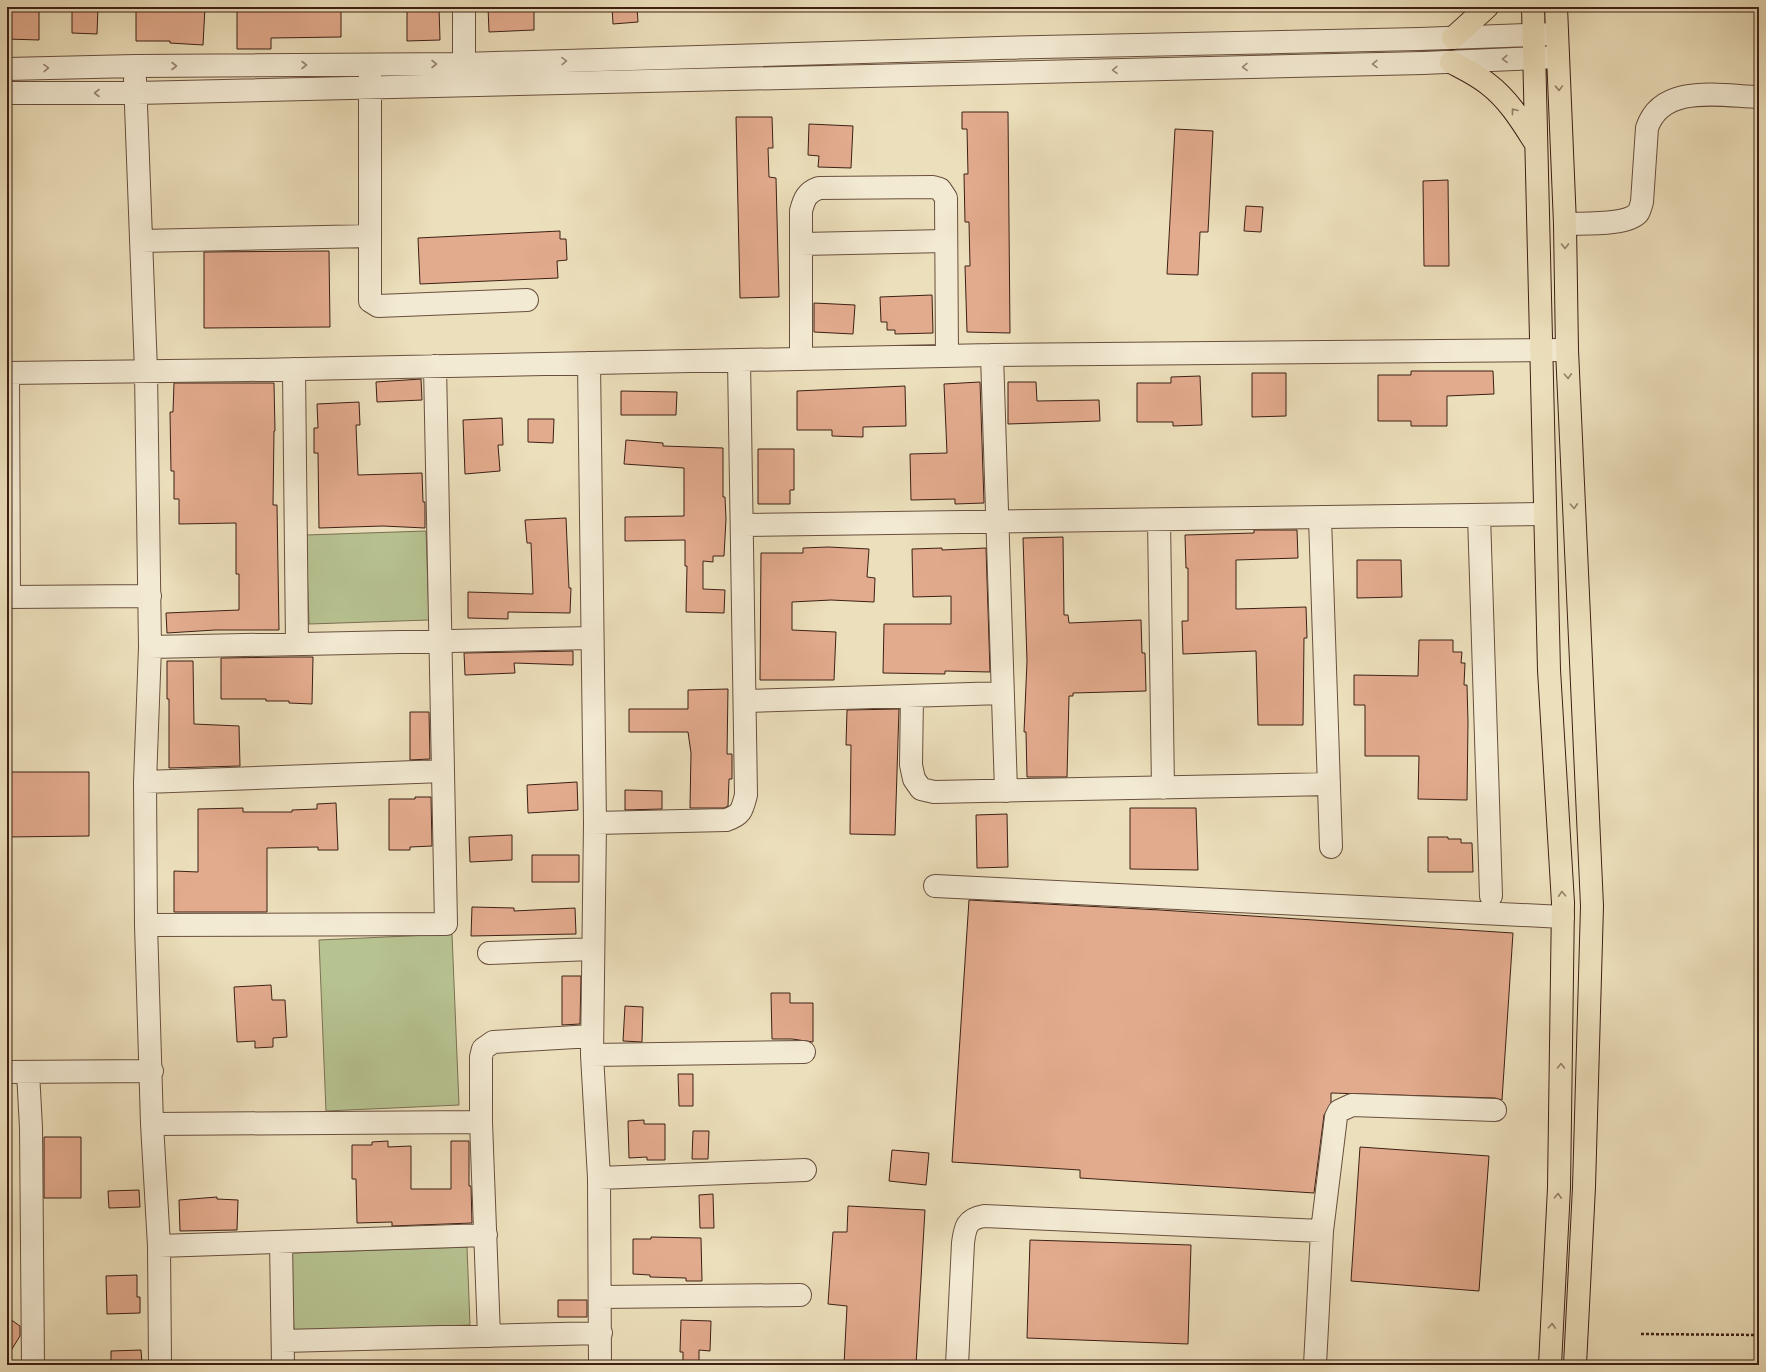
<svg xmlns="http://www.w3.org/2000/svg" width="1766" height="1372" font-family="'IM FELL Great Primer',serif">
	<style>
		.green { fill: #b7c291; stroke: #7a7153 }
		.building { fill: #e3ab8e; stroke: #3d2015 }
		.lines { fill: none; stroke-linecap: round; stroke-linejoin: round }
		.minor-casing { stroke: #69503e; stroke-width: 24 }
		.major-casing { stroke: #3d2015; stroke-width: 24 }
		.path { stroke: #3d2015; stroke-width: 2.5; stroke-dasharray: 3 2; stroke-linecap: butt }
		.minor { stroke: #f3ead3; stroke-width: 22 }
		.major { stroke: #ecdfbb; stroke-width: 22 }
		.oneway { stroke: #988574 }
		.oneway2 { stroke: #948068 }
	</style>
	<rect width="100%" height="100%" fill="#ecdfbb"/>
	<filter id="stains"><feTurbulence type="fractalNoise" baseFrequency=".005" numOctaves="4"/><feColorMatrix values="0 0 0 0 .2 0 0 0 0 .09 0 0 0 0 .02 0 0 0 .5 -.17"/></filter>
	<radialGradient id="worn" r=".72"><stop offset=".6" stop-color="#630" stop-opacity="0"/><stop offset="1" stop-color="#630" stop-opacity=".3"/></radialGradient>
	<path class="green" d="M 426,531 L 429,620 L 309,624 L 306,535 Z
		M 452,934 L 459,1105 L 326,1111 L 319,940 Z
		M 467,1247 L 470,1325 L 294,1331 L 291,1253 Z"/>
	<path class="building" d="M 7,7 L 39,7 L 39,40 L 7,39 Z
		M 72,7 L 98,7 L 97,34 L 72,33 Z
		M 136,7 L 205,7 L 203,45 L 170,43 L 170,41 L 136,41 Z
		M 237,7 L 341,7 L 341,37 L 271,38 L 271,49 L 237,49 Z
		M 407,7 L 439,7 L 440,40 L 407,41 Z
		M 488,7 L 534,7 L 534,30 L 489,32 Z
		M 612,7 L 637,7 L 638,22 L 613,24 Z
		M 962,112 L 1008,112 L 1010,333 L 967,332 L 965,266 L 970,266 L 969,222 L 965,222 L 964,174 L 968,174 L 967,129 L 962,129 Z
		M 736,117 L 772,117 L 773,148 L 768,148 L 769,177 L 776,178 L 779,297 L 740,298 Z
		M 809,124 L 853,126 L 851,168 L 818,167 L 819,156 L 808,155 Z
		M 1175,129 L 1213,131 L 1208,232 L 1200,232 L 1198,275 L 1167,274 Z
		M 1448,180 L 1449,266 L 1424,266 L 1423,181 Z
		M 1246,206 L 1263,207 L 1261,232 L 1244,231 Z
		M 560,231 L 560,239 L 566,239 L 567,260 L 557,261 L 558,278 L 420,284 L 418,238 Z
		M 329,251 L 330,327 L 204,328 L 204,252 Z
		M 932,295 L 933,333 L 895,334 L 895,330 L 887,330 L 887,322 L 881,322 L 880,297 Z
		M 814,303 L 855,305 L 853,334 L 814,332 Z
		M 1411,371 L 1493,371 L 1494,394 L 1447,396 L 1447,426 L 1411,426 L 1411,421 L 1378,421 L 1378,375 L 1411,375 Z
		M 1252,373 L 1286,373 L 1286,416 L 1252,417 Z
		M 1200,376 L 1202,425 L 1173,426 L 1173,422 L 1137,422 L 1137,383 L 1171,383 L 1171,377 Z
		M 421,379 L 422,400 L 377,402 L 376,382 Z
		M 980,382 L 984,503 L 955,504 L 955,499 L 911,500 L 910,454 L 947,453 L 944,384 Z
		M 1008,382 L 1036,382 L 1037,401 L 1099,400 L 1100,421 L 1008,424 Z
		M 174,383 L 274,383 L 275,431 L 274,431 L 273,505 L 277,505 L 279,630 L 215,630 L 167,633 L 166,613 L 239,610 L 239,574 L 236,574 L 236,523 L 179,524 L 179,499 L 174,499 L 174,471 L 171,471 L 170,412 L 173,412 Z
		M 905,386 L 906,426 L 863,427 L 863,437 L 832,436 L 832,430 L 797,430 L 797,391 Z
		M 621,391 L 677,392 L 676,415 L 621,415 Z
		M 359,402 L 360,425 L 356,425 L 358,475 L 422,473 L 423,502 L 425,502 L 425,528 L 383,526 L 319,528 L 318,453 L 314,453 L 314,428 L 318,428 L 317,404 Z
		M 502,418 L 503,445 L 498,445 L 500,471 L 465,474 L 463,420 Z
		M 528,419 L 554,419 L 553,443 L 528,442 Z
		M 626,440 L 663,443 L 663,446 L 723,448 L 723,497 L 725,497 L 726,519 L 724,556 L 713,556 L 713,562 L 703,561 L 703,589 L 725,590 L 724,613 L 686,612 L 687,566 L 685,566 L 685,540 L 625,541 L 625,517 L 684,516 L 684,468 L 624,464 Z
		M 758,449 L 794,449 L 794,490 L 790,490 L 790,504 L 758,504 Z
		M 566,518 L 569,588 L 571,588 L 570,613 L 508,612 L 508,619 L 468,618 L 468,592 L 533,594 L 531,543 L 527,543 L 525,520 Z
		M 1254,530 L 1297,530 L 1298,558 L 1236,560 L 1236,609 L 1306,607 L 1307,638 L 1304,638 L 1303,725 L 1258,725 L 1256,651 L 1183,654 L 1182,621 L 1188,621 L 1188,568 L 1186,568 L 1185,535 L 1254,533 Z
		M 1063,537 L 1064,615 L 1068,615 L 1069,623 L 1141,620 L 1142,653 L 1145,653 L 1146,691 L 1073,693 L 1073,696 L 1069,696 L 1067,777 L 1027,777 L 1026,732 L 1024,732 L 1027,661 L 1023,538 Z
		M 828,547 L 869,549 L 867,577 L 875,578 L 874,602 L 831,600 L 792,602 L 792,630 L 836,632 L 834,680 L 760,680 L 761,553 L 803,553 L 803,548 Z
		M 942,548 L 942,550 L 986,548 L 990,672 L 945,671 L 945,674 L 883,673 L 884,624 L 951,624 L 951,596 L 913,597 L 912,549 Z
		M 1357,560 L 1401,560 L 1402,597 L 1357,598 Z
		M 1419,640 L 1453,640 L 1453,652 L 1462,652 L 1461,663 L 1465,663 L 1464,685 L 1467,685 L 1468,722 L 1467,800 L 1418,799 L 1419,756 L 1365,756 L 1365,705 L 1354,705 L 1354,675 L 1418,676 Z
		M 573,651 L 573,665 L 514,663 L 515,673 L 465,675 L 464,653 Z
		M 290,657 L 313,657 L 312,704 L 289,703 L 289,701 L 266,701 L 266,699 L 221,699 L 221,658 Z
		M 167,661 L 193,661 L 194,724 L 239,726 L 240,766 L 169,768 L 169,699 L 167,699 Z
		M 728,689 L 727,754 L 732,754 L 732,779 L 729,779 L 728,806 L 724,808 L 690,808 L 691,753 L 688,732 L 629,732 L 629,709 L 688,709 L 688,690 Z
		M 899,709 L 895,835 L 850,834 L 851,745 L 846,745 L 847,710 Z
		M 410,712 L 429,712 L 430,759 L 410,760 Z
		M 7,772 L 89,772 L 89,836 L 7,837 Z
		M 577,782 L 578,810 L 528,813 L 527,785 Z
		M 625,790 L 662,791 L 662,809 L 625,810 Z
		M 415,797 L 431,797 L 432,846 L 410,847 L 410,850 L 389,850 L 389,799 L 415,799 Z
		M 336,803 L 338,850 L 318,850 L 318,847 L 267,848 L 267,912 L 174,912 L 174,871 L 198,872 L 198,809 L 243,808 L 243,812 L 292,812 L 292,810 L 317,809 L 317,804 Z
		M 1130,808 L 1196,808 L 1198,870 L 1130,869 Z
		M 1007,814 L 1008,867 L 977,868 L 976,815 Z
		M 512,835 L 512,860 L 470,862 L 469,837 Z
		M 1428,837 L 1448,837 L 1448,839 L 1461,839 L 1461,843 L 1472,843 L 1473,872 L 1428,872 Z
		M 532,855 L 579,855 L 579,882 L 532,882 Z
		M 969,900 L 1160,910 L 1513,933 L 1502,1100 L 1495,1098 L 1331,1093 L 1331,1103 L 1324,1115 L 1314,1193 L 1080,1178 L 1080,1170 L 952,1162 Z
		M 472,907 L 514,908 L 514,911 L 575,908 L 576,934 L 471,936 Z
		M 562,976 L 581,976 L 580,1024 L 562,1025 Z
		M 271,985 L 272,1000 L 285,1000 L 287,1037 L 273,1038 L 273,1047 L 255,1048 L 255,1041 L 237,1042 L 234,987 Z
		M 771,993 L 790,993 L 790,1003 L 813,1003 L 813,1042 L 792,1039 L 772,1039 Z
		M 625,1006 L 643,1007 L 642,1042 L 623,1041 Z
		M 678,1074 L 693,1074 L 693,1106 L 679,1106 Z
		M 644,1120 L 644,1124 L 665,1124 L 665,1160 L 647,1160 L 647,1157 L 629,1158 L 628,1121 Z
		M 693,1131 L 709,1131 L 708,1159 L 692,1159 Z
		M 44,1137 L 81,1137 L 81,1198 L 44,1198 Z
		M 388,1141 L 388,1147 L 411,1146 L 411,1189 L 451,1189 L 451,1141 L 469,1141 L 469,1186 L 471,1186 L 472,1223 L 392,1226 L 392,1222 L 357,1223 L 356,1179 L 352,1179 L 352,1145 L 372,1145 L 372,1142 Z
		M 1360,1147 L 1489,1156 L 1479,1291 L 1351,1281 Z
		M 892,1150 L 929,1153 L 926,1185 L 889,1181 Z
		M 139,1190 L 140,1207 L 109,1208 L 108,1191 Z
		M 713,1194 L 714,1228 L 700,1228 L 699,1195 Z
		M 217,1197 L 217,1199 L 238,1200 L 237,1230 L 180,1231 L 179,1200 Z
		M 848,1206 L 925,1210 L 916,1365 L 844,1365 L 847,1306 L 828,1304 L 833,1232 L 847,1232 Z
		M 651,1237 L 701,1238 L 702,1281 L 686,1281 L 686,1278 L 650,1277 L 650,1275 L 633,1274 L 633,1239 L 651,1239 Z
		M 1030,1240 L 1191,1245 L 1188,1344 L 1027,1338 Z
		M 137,1275 L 137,1297 L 140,1297 L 140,1313 L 107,1314 L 106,1276 Z
		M 558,1300 L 587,1300 L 587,1317 L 558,1317 Z
		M 7,1317 L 20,1326 L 20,1336 L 7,1357 Z
		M 681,1320 L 711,1321 L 710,1351 L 699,1350 L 699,1365 L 683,1365 L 683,1352 L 680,1352 Z
		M 141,1350 L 142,1365 L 111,1365 L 111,1351 Z"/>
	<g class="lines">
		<g class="minor-casing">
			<path id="minor" d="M 464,7 L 464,64
				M 7,69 L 135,66 L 464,64 L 998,48 L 1419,39 L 1557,34
				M 370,73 L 370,301 L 378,306 L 527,300
				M 135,79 L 146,371 L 150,647 L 145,782 L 146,925 L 152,1124 L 159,1246 L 160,1365
				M 7,93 L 136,93 L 1423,63 L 1558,57
				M 1565,224 C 1583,223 1626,226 1638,213 C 1640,210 1641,205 1642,202 L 1647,128 C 1662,83 1721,96 1759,97
				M 141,241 L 370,236
				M 802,244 L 946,241
				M 992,355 L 1006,791
				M 801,359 L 801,211 C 804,199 807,192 819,188 L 933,187 L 940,189 L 946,198 L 947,356
				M 589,363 L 595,823 L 592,1055 L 599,1178 L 600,1365
				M 294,369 L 297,644
				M 7,373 L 248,370 L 992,355 L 1567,350
				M 8,373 L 9,597
				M 1479,515 L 1491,896
				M 1320,518 L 1331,847
				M 1159,520 L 1163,788
				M 743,525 L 1545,514
				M 7,597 L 150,596
				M 150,647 L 592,638
				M 912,696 L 911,765 L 914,779 L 921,789 L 934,792 L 1329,784
				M 745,701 L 1003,693
				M 145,782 L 443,771
				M 595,823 L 726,820 C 741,815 742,811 746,795 L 739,360
				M 935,886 L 1563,917
				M 146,925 L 446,924 L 435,366
				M 489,953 L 592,949
				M 592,1055 L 804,1052
				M 7,1072 L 152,1071
				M 28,1072 L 31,1128 L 33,1365
				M 152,1124 L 481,1122
				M 599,1178 L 805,1170
				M 281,1242 L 283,1365
				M 159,1246 L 486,1235
				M 600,1297 L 800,1295
				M 489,1336 L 481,1122 L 481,1057 L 483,1049 L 493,1042 L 592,1036
				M 283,1341 L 601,1333
				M 957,1365 L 963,1243 C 965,1228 966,1219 984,1216 L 1322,1231
				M 1315,1365 L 1322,1231 L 1336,1117 L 1339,1111 L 1352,1105 L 1495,1110"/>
		</g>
		<g class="major-casing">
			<path id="major" d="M 1533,7 L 1549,670 L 1563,903 L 1559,1188 L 1550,1365
				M 1556,7 L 1565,224 L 1567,350 L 1592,906 L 1584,1187 L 1575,1365
				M 1453,38 L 1487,7
				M 1451,62 C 1464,69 1477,75 1488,84 C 1509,100 1522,122 1536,144"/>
		</g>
		<path class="path" d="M 1641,1334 L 1759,1335"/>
		<use href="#minor" class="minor"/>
		<use href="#major" class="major"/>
	</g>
	<defs><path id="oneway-chevron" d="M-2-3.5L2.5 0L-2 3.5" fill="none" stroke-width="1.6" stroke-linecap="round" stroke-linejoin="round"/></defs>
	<g class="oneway">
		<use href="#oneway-chevron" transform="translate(1505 59) rotate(178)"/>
		<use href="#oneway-chevron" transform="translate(564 61) rotate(-2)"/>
		<use href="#oneway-chevron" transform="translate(434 64)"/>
		<use href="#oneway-chevron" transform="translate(1375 64) rotate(179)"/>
		<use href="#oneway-chevron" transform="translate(304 65)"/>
		<use href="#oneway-chevron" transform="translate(174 66)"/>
		<use href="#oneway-chevron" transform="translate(1245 67) rotate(179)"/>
		<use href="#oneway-chevron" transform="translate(46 68) rotate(-1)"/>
		<use href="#oneway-chevron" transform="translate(1115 70) rotate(179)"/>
		<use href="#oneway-chevron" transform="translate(97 93) rotate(180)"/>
	</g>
	<g class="oneway2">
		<use href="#oneway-chevron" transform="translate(1559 88) rotate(88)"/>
		<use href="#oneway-chevron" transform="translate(1514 111) rotate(-128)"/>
		<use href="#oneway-chevron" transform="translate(1565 246) rotate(89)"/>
		<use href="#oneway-chevron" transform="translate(1568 376) rotate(87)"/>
		<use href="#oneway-chevron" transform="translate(1574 506) rotate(87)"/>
		<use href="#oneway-chevron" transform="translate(1562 894) rotate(-93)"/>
		<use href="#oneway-chevron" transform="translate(1561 1066) rotate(-89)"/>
		<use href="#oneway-chevron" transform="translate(1558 1196) rotate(-87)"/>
		<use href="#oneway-chevron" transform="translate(1552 1326) rotate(-87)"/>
	</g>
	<rect width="1766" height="1372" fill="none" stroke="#ecdfbb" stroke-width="24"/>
	<rect x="8" y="8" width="1750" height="1356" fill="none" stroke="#3d2015" stroke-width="2"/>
	<rect x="12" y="12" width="1742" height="1348" fill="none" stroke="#3d2015"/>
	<rect width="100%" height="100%" filter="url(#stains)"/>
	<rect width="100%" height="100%" fill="url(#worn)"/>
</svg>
